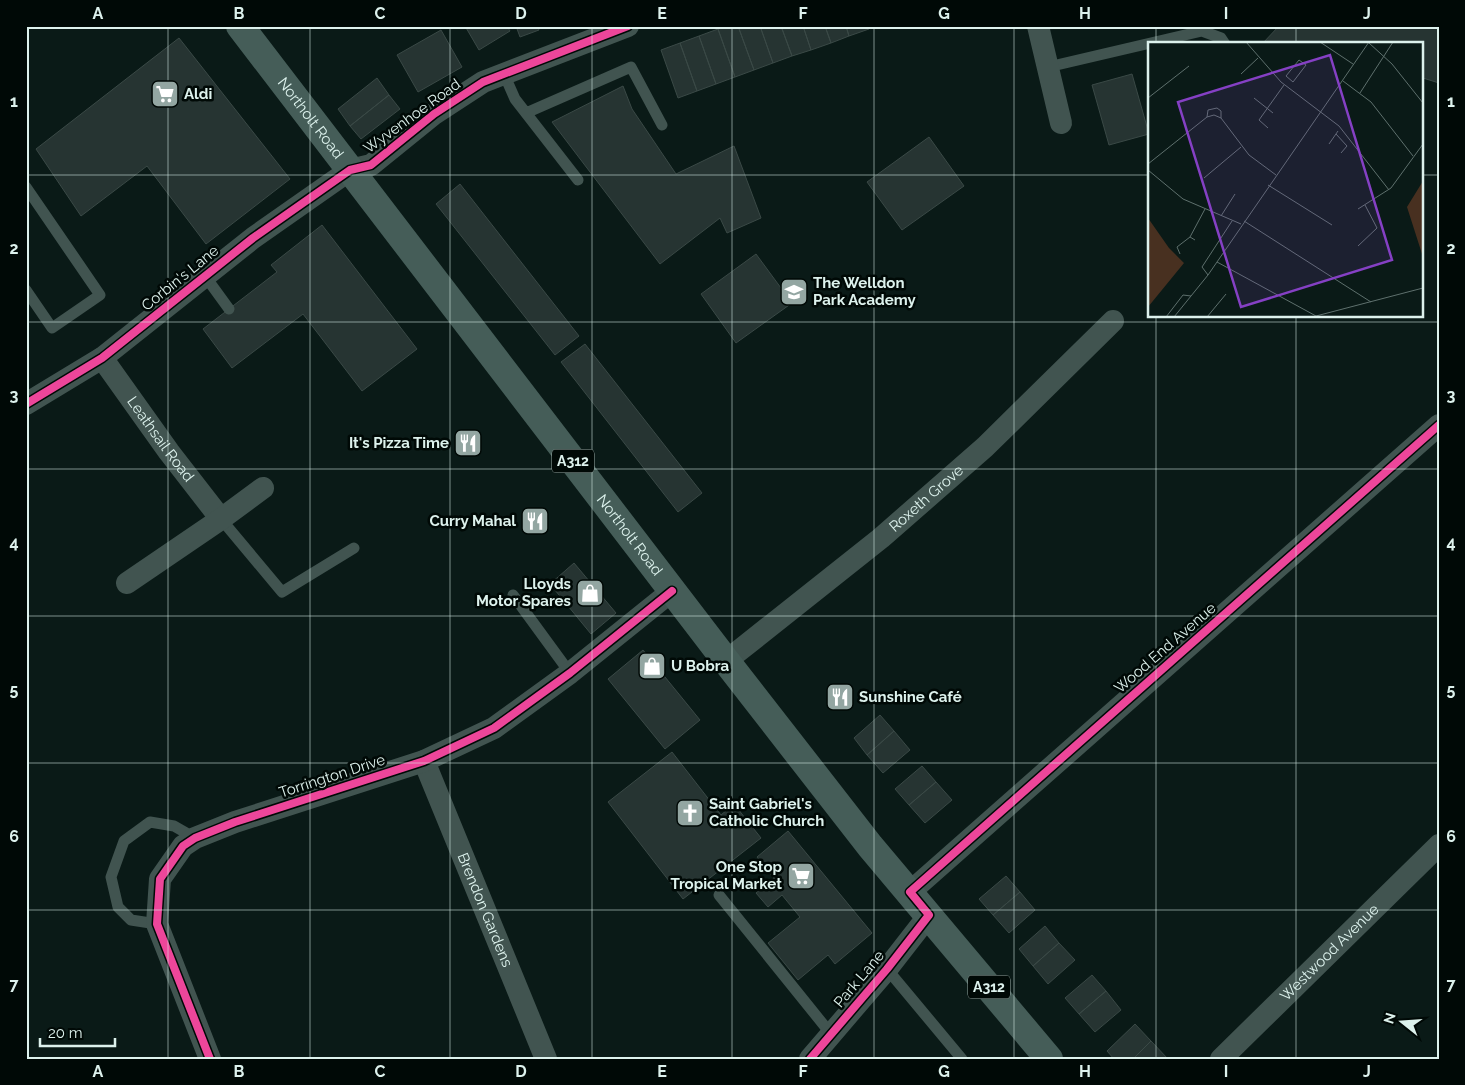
<svg xmlns="http://www.w3.org/2000/svg" width="1465" height="1085" font-family="Raleway,sans-serif">
	<style>
		.building { fill: #263432; stroke: #3a4946 }
		.lines { fill: none; stroke-linecap: round; stroke-linejoin: round }
		.lane { stroke: #415450; stroke-width: 11 }
		.street { stroke: #415450; stroke-width: 22 }
		.primary { stroke: #455d58; stroke-width: 28 }
		.cycleway-casing { stroke: #000906; stroke-width: 11 }
		.cycleway { stroke: #ed469a; stroke-width: 8 }
		.grid { fill: none; stroke: #ddf2ed; stroke-width: 1; stroke-opacity: 0.55 }
		.labels { text-anchor: middle; dominant-baseline: central; stroke-width: 5; stroke-linejoin: round; paint-order: stroke }
		.shield { fill: #000906; stroke: #9baca8; stroke-width: 1 }
		.shield-label { font-size: 14px; font-weight: bold; fill: #ddf2ed }
		.poi-label { font-size: 15px; font-weight: bold; fill: #ddf2ed; stroke: #000906; text-anchor: start }
		.street-label { font-size: 15px; fill: #ddf2ed; stroke: #000906 }
		.inset-road { fill: none; stroke: #5e706d; stroke-width: 1 }
		.view { fill: #8540c4; fill-opacity: 0.15; stroke: #8540c4; stroke-width: 2.5 }
		.inset-edge { fill: none; stroke: #ddf2ed; stroke-width: 2.5 }
		.neatline { fill: none; stroke: #ddf2ed; stroke-width: 2 }
		.grid-label { font-size: 16px; text-anchor: middle; font-weight: bold; fill: #ddf2ed }
	</style>
	<rect width="100%" height="100%" fill="#0a1a17"/>
	<path class="building" d="M 465,26 L 507,26 L 510,31 L 479,50 Z
		M 516,26 L 538,26 L 539,30 L 520,37 Z
		M 726,26 L 738,26 L 754,70 L 735,77 L 718,29 Z
		M 738,26 L 760,26 L 773,63 L 754,70 Z
		M 760,26 L 781,26 L 792,56 L 773,63 Z
		M 781,26 L 803,26 L 811,50 L 792,56 Z
		M 803,26 L 825,26 L 831,43 L 811,50 Z
		M 825,26 L 846,26 L 849,36 L 831,43 Z
		M 846,26 L 868,26 L 869,29 L 849,36 Z
		M 1279,26 L 1439,26 L 1439,83 L 1423,78 L 1421,83 L 1421,44 L 1262,44 Z
		M 718,29 L 735,77 L 716,84 L 699,36 Z
		M 441,30 L 462,67 L 418,92 L 397,55 Z
		M 699,36 L 716,84 L 697,91 L 680,43 Z
		M 179,38 L 290,179 L 206,244 L 147,166 L 81,216 L 36,149 Z
		M 680,43 L 697,91 L 678,98 L 661,50 Z
		M 1132,74 L 1149,134 L 1109,145 L 1092,85 Z
		M 377,78 L 389,95 L 350,126 L 338,109 Z
		M 623,86 L 632,109 L 676,174 L 734,146 L 761,218 L 727,233 L 720,218 L 660,264 L 552,122 Z
		M 389,95 L 400,109 L 361,139 L 350,126 Z
		M 929,137 L 964,186 L 902,230 L 867,182 Z
		M 460,184 L 579,336 L 555,355 L 436,204 Z
		M 322,225 L 417,349 L 362,391 L 303,314 L 232,368 L 203,329 L 277,272 L 271,265 Z
		M 756,254 L 792,303 L 736,343 L 701,294 Z
		M 585,344 L 702,493 L 678,512 L 561,362 Z
		M 574,563 L 616,613 L 591,634 L 550,584 Z
		M 643,650 L 700,720 L 665,749 L 608,679 Z
		M 880,715 L 894,731 L 867,755 L 854,738 Z
		M 894,731 L 910,750 L 883,773 L 867,755 Z
		M 672,752 L 721,815 L 734,804 L 761,838 L 683,899 L 608,802 Z
		M 922,766 L 936,782 L 909,805 L 895,789 Z
		M 936,782 L 952,800 L 925,823 L 909,805 Z
		M 788,831 L 872,933 L 835,964 L 828,955 L 798,980 L 768,943 L 800,917 L 782,895 L 768,907 L 756,893 L 774,878 L 757,857 Z
		M 1006,876 L 1020,892 L 993,915 L 979,899 Z
		M 1020,892 L 1035,910 L 1009,933 L 993,915 Z
		M 1045,926 L 1059,943 L 1033,966 L 1019,949 Z
		M 1059,943 L 1075,960 L 1048,984 L 1033,966 Z
		M 1092,975 L 1106,991 L 1079,1014 L 1065,998 Z
		M 1106,991 L 1121,1010 L 1095,1032 L 1079,1014 Z
		M 1135,1024 L 1151,1041 L 1133,1059 L 1114,1059 L 1107,1051 Z
		M 1151,1041 L 1168,1059 L 1133,1059 Z"/>
	<g class="lines">
		<path class="lane" d="M 1048,67 L 1202,31 L 1221,38 L 1225,44
			M 504,74 L 515,99 L 578,180
			M 526,113 L 631,67 L 662,125
			M 26,187 L 100,295 L 52,328 L 26,290
			M 205,276 L 229,309
			M 221,519 L 282,592 L 354,548
			M 513,595 L 570,673
			M 719,895 L 831,1034
			M 157,924 L 131,920 L 118,907 L 111,877 L 124,841 L 150,822 L 174,826 L 195,838
			M 887,969 L 962,1059"/>
		<g class="street">
			<path d="M 1038,26 L 1061,123"/>
			<path id="s1" d="M 102,358 L 169,452 L 221,519"/>
			<path d="M 26,404 L 102,358 L 253,238 L 350,170 L 371,165 L 434,114 L 483,82 L 628,26"/>
			<path d="M 127,583 L 221,519 L 263,488"/>
			<path id="s2" d="M 726,661 L 881,538 L 985,447 L 1113,321"/>
			<path id="s3" d="M 424,761 L 546,1059"/>
			<path d="M 910,892 L 1439,425"/>
			<path d="M 210,1059 L 157,924 L 160,879 L 183,846 L 195,838 L 235,822 L 424,761 L 494,728 L 570,673 L 672,591"/>
			<path d="M 810,1059 L 887,969 L 929,915"/>
			<path id="s4" d="M 1221,1059 L 1439,845"/>
		</g>
		<path class="primary" id="s5" d="M 240,26 L 726,661 L 870,846 L 1049,1059"/>
		<g class="cycleway-casing">
			<path id="cycleway" d="M 26,404 L 102,358 L 253,238 L 350,170 L 371,165 L 434,114 L 483,82 L 628,26
				M 210,1059 L 157,924 L 160,879 L 183,846 L 195,838 L 235,822 L 424,761 L 494,728 L 570,673 L 672,591
				M 810,1059 L 887,969 L 929,915 L 910,892 L 1439,425"/>
		</g>
		<use href="#cycleway" class="cycleway"/>
	</g>
	<path class="grid" d="M 168,26 L 168,1059M 310,26 L 310,1059M 450,26 L 450,1059M 592,26 L 592,1059M 732,26 L 732,1059M 874,26 L 874,1059M 1014,26 L 1014,1059M 1156,26 L 1156,44M 1296,26 L 1296,44M 26,175 L 1149,175M 1421,175 L 1439,175M 1156,316 L 1156,1059M 1296,316 L 1296,1059M 26,322 L 1439,322M 26,469 L 1439,469M 26,616 L 1439,616M 26,763 L 1439,763M 26,910 L 1439,910"/>
	<defs>
		<g id="supermarket-square" transform="scale(1.4375)"><rect x="-9" y="-9" width="18" height="18" rx="4" fill="#93a6a2" stroke="#000906"/><path d="M-6-5.5h2.5l.6 2H6L4.5 2H-2.5L-4.4-4H-6ZM-1.5 3.2a1.3 1.3 0 1 0 .1 0ZM3 3.2a1.3 1.3 0 1 0 .1 0Z" fill="#fff"/></g>
		<g id="school-square" transform="scale(1.4375)"><rect x="-9" y="-9" width="18" height="18" rx="4" fill="#93a6a2" stroke="#000906"/><path d="M0-5L7-2L0 1L-7-2ZM-4 1L0 2.5L4 1V4Q0 6-4 4Z" fill="#fff"/></g>
		<g id="restaurant-square" transform="scale(1.4375)"><rect x="-9" y="-9" width="18" height="18" rx="4" fill="#93a6a2" stroke="#000906"/><path d="M-5-6h1v4h1v-4h1v4h1v-4h1v5L-1.5 .5V6h-2V.5L-5-1ZM5-6V6H3V1.5H1.5Q1.5-4 5-6Z" fill="#fff"/></g>
		<g id="shop-square" transform="scale(1.4375)"><rect x="-9" y="-9" width="18" height="18" rx="4" fill="#93a6a2" stroke="#000906"/><path d="M-5-2.5h2.3a2.7 3.5 0 0 1 5.4 0H5L5.5 6h-11ZM-1.5-2.5h3a1.5 2.3 0 0 0-3 0Z" fill="#fff"/></g>
		<g id="church-square" transform="scale(1.4375)"><rect x="-9" y="-9" width="18" height="18" rx="4" fill="#93a6a2" stroke="#000906"/><path d="M-1.2-6h2.4v3.5h3.3v2.4h-3.3V6h-2.4V-.1h-3.3v-2.4h3.3Z" fill="#fff"/></g>
	</defs>
	<g fill-rule="evenodd">
		<use href="#supermarket-square" x="165" y="94"/>
		<use href="#school-square" x="794" y="292"/>
		<use href="#restaurant-square" x="468" y="443"/>
		<use href="#restaurant-square" x="535" y="521"/>
		<use href="#shop-square" x="590" y="593"/>
		<use href="#shop-square" x="652" y="666"/>
		<use href="#restaurant-square" x="840" y="697"/>
		<use href="#church-square" x="690" y="813"/>
		<use href="#supermarket-square" x="801" y="876"/>
	</g>
	<g class="labels">
		<g class="shield">
			<rect x="552" y="449.5" width="42" height="23" rx="4"/>
			<rect x="968" y="975.5" width="42" height="23" rx="4"/>
		</g>
		<g class="shield-label">
			<text x="573" y="461">A312</text>
			<text x="989" y="987">A312</text>
		</g>
		<g class="poi-label">
			<text x="184" y="94">Aldi</text>
			<text x="813" y="283">The Welldon<tspan x="813" dy="17">Park Academy</tspan></text>
			<text x="449" y="443" text-anchor="end">It's Pizza Time</text>
			<text x="516" y="521" text-anchor="end">Curry Mahal</text>
			<text x="571" y="584" text-anchor="end">Lloyds<tspan x="571" dy="17">Motor Spares</tspan></text>
			<text x="671" y="666">U Bobra</text>
			<text x="859" y="697">Sunshine Café</text>
			<text x="709" y="804">Saint Gabriel's<tspan x="709" dy="17">Catholic Church</tspan></text>
			<text x="782" y="867" text-anchor="end">One Stop<tspan x="782" dy="17">Tropical Market</tspan></text>
		</g>
		<g class="street-label">
			<text transform="translate(412 116) rotate(-36)">Wyvenhoe Road</text>
			<text stroke="none"><textPath href="#s5" startOffset="116">Northolt Road</textPath></text>
			<text transform="translate(180 278) rotate(-39)">Corbin's Lane</text>
			<text stroke="none"><textPath href="#s1" startOffset="100">Leathsail Road</textPath></text>
			<text stroke="none"><textPath href="#s2" startOffset="258">Roxeth Grove</textPath></text>
			<text stroke="none"><textPath href="#s5" startOffset="641">Northolt Road</textPath></text>
			<text transform="translate(1165 648) rotate(-41)">Wood End Avenue</text>
			<text transform="translate(332 776) rotate(-18)">Torrington Drive</text>
			<text stroke="none"><textPath href="#s3" startOffset="161">Brendon Gardens</textPath></text>
			<text stroke="none"><textPath href="#s4" startOffset="152">Westwood Avenue</textPath></text>
			<text transform="translate(859 979) rotate(-50)">Park Lane</text>
		</g>
	</g>
	<g transform="translate(1148 42)">
		<rect width="275" height="275" fill="#0a1a17"/>
		<path d="M 275,139 L 275,215 L 259,165 ZM 0,176 L 21,206 L 36,221 L 0,265 Z" fill="#483020"/>
		<path class="inset-road" d="M 98,0 L 133,40 L 191,84 L 241,148M 172,0 L 205,22M 221,1 L 244,22 L 275,61M 151,18 L 158,23 L 145,40 L 138,34 ZM 93,32 L 110,16M 195,39 L 223,60 L 265,114M 212,51 L 245,0M 0,56 L 41,24M 106,56 L 125,71M 59,75 L 60,68 L 69,66 L 73,69 L 73,76M 120,86 L 111,78 L 136,43M 188,92 L 199,104 L 193,111M 181,102 L 190,89M 0,122 L 59,75 L 66,73 L 73,76 L 101,113 L 128,133M 0,128 L 35,157 L 93,182M 56,136 L 93,105M 120,143 L 184,183M 210,167 L 243,146 L 275,102M 73,174 L 87,152M 96,179 L 223,260M 47,198 L 42,195 L 57,167M 210,204 L 229,186 L 217,163M 32,212 L 29,205 L 42,195M 69,220 L 168,274 L 275,246M 60,233 L 54,225 L 84,179M 18,275 L 35,253 L 43,254M 26,275 L 60,233 L 221,0M 59,275 L 78,252"/>
		<path class="view" d="M 182,13 L 244,218 L 93,265 L 30,60 Z"/>
		<rect width="275" height="275" class="inset-edge"/>
	</g>
	<rect width="1465" height="1085" fill="none" stroke="#000906" stroke-width="55"/>
	<g transform="translate(1402 1022) rotate(287)" stroke="#000906" stroke-width="4" paint-order="stroke">
	<path d="M0-4L9 19L0 12L-9 19Z" fill="#ddf2ed"/>
	<text y="-8" font-size="14" font-weight="bold" text-anchor="middle" fill="#ddf2ed">N</text>
	</g>
	<path d="M40 1038v8h75v-8" fill="none" stroke="#ddf2ed" stroke-width="2.5"/>
	<text x="48" y="1038" font-size="15" fill="#ddf2ed" stroke="#000906" stroke-width="4" paint-order="stroke">20 m</text>
	<rect x="28" y="28" width="1410" height="1030" class="neatline"/>
	<g class="grid-label">
		<text x="98" y="19">A</text>
		<text x="239" y="19">B</text>
		<text x="380" y="19">C</text>
		<text x="521" y="19">D</text>
		<text x="662" y="19">E</text>
		<text x="803" y="19">F</text>
		<text x="944" y="19">G</text>
		<text x="1085" y="19">H</text>
		<text x="1226" y="19">I</text>
		<text x="1367" y="19">J</text>
		<text x="14" y="107">1</text>
		<text x="1451" y="107">1</text>
		<text x="14" y="254">2</text>
		<text x="1451" y="254">2</text>
		<text x="14" y="401">3</text>
		<text x="1451" y="401">3</text>
		<text x="14" y="548">4</text>
		<text x="1451" y="548">4</text>
		<text x="14" y="695">5</text>
		<text x="1451" y="695">5</text>
		<text x="14" y="842">6</text>
		<text x="1451" y="842">6</text>
		<text x="14" y="990">7</text>
		<text x="1451" y="990">7</text>
		<text x="98" y="1077">A</text>
		<text x="239" y="1077">B</text>
		<text x="380" y="1077">C</text>
		<text x="521" y="1077">D</text>
		<text x="662" y="1077">E</text>
		<text x="803" y="1077">F</text>
		<text x="944" y="1077">G</text>
		<text x="1085" y="1077">H</text>
		<text x="1226" y="1077">I</text>
		<text x="1367" y="1077">J</text>
	</g>
</svg>
